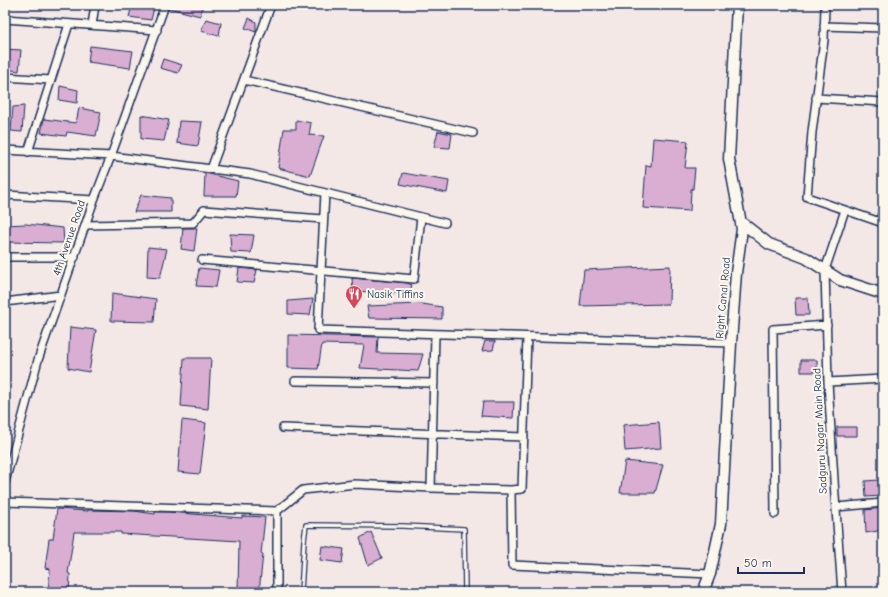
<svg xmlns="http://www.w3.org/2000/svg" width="888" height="597" font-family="'Comic Neue',sans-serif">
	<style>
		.building { fill: #daaed2; stroke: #1b2f5e }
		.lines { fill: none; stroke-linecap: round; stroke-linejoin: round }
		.lane-casing { stroke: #1b2f5e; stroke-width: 6 }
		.street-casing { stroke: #1b2f5e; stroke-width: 10 }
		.secondary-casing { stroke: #1b2f5e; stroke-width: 13 }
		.lane { stroke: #fbf7ec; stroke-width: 3.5 }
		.street { stroke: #fbf7ec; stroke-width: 7 }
		.secondary { stroke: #fbf7ec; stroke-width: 10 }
		.labels { text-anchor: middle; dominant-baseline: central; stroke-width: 4; stroke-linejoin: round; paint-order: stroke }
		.street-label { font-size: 11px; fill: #1b2f5e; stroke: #fbf7ec }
		.poi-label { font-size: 11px; fill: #1b2f5e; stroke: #fbf7ec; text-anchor: start }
	</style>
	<rect width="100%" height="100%" fill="#f4e8e7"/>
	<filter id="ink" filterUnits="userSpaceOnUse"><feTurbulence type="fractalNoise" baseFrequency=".025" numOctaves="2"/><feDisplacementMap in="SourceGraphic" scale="8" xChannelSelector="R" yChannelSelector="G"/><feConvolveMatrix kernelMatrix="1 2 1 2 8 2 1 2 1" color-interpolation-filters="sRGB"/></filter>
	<g filter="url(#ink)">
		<path class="building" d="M 132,5 L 154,8 L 151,20 L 129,17 Z
			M 170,5 L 203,5 L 200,16 L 169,8 Z
			M 249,18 L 256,22 L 256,32 L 245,28 Z
			M 206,19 L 221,23 L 219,36 L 201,31 Z
			M 90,46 L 133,51 L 130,68 L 88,62 Z
			M 5,49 L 21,50 L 19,71 L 5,69 Z
			M 163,59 L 182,65 L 178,73 L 160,68 Z
			M 60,86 L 78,90 L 77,103 L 59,100 Z
			M 24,106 L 22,132 L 11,131 L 13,107 Z
			M 79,108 L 101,112 L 96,136 L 67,132 L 66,136 L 41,133 L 44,119 L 76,123 Z
			M 141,115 L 169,120 L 164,141 L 141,139 Z
			M 296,120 L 311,123 L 309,135 L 324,136 L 310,176 L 278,168 L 284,129 L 296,129 Z
			M 179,121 L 202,122 L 198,146 L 177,143 Z
			M 438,131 L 452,134 L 450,148 L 434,147 Z
			M 653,138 L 688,141 L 685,168 L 695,168 L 693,189 L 691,189 L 690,211 L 643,208 L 646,165 L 651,166 Z
			M 205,173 L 238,181 L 236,196 L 204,196 Z
			M 403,173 L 449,181 L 447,193 L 400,184 Z
			M 141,195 L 171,198 L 171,212 L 134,212 Z
			M 26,224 L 63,228 L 64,243 L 5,242 L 5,225 Z
			M 183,228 L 197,228 L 194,251 L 181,249 Z
			M 230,234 L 254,235 L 251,253 L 231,252 Z
			M 148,247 L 167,249 L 160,278 L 147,277 Z
			M 670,266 L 669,304 L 580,306 L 584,270 Z
			M 199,268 L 219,270 L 216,287 L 196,286 Z
			M 239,268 L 257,270 L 254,283 L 237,282 Z
			M 352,278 L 407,283 L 412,285 L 409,294 L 353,291 Z
			M 112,293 L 156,299 L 154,322 L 111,321 Z
			M 795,298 L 808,298 L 809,315 L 796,315 Z
			M 313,299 L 310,315 L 288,314 L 288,301 Z
			M 422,304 L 442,307 L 442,319 L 369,318 L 367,306 Z
			M 70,327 L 96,330 L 89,372 L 68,368 Z
			M 288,335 L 378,337 L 377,353 L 423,354 L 418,371 L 360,368 L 364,345 L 322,344 L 318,369 L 288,368 Z
			M 485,341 L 495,341 L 493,350 L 482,351 Z
			M 184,358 L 211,358 L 208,409 L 181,406 Z
			M 801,360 L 817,360 L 817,372 L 801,372 Z
			M 483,402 L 514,402 L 513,418 L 481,416 Z
			M 182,420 L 206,423 L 200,474 L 178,472 Z
			M 659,422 L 661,448 L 625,451 L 623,425 Z
			M 837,427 L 857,427 L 857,436 L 837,436 Z
			M 625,461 L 663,465 L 655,493 L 620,493 Z
			M 880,480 L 881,496 L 866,497 L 865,481 Z
			M 883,508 L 883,530 L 866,533 L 865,510 Z
			M 57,509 L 88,511 L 88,510 L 134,511 L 155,514 L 155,512 L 168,512 L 242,518 L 242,516 L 265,517 L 261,554 L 263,554 L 259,592 L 238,592 L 239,541 L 121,534 L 121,532 L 74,532 L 68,573 L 70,574 L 69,592 L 48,592 L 50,569 L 45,568 L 49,539 L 53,539 Z
			M 371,532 L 382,558 L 368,565 L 360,538 Z
			M 322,546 L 344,549 L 342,563 L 320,560 Z"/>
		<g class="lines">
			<g class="lane-casing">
				<path id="lane" d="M 301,592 L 304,541 L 306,525 L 403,526 L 464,529 L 465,592"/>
			</g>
			<g class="street-casing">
				<path id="street" d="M 825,5 L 824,40 L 812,132 L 807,197 L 880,222
					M 5,19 L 157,30
					M 92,25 L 95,5
					M 824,26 L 883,28
					M 5,77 L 51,80
					M 244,80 L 473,133
					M 816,98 L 883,102
					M 5,150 L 111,156 L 250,174 L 445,223
					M 28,152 L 69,24
					M 211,169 L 271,5
					M 325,193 L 318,330 L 731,343
					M 5,195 L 94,200
					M 883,223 L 880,222 L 883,209
					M 85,225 L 193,223 L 204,210 L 323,219
					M 5,257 L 75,257
					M 202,260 L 414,279 L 421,217
					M 5,302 L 61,295
					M 295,381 L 434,383
					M 828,382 L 883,379
					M 283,428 L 524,437
					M 5,482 L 38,360 L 94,200 L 111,156 L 165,5
					M 431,488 L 511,490 L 522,489 L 527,337
					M 511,490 L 512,565 L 710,574
					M 5,502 L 277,511 L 277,592
					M 836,507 L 883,503
					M 277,511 L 303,490 L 355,484 L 431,488 L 435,335
					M 775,514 L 773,329 L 827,325
					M 842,592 L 835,496 L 828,382 L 825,270 L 845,210"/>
			</g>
			<g class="secondary-casing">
				<path id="secondary" d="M 741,222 L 769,244 L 806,258 L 840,280 L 883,294
					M 703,592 L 710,574 L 721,524 L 731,343 L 736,273 L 742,229 L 729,159 L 737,5"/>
			</g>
			<use href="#lane" class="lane"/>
			<use href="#street" class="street"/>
			<use href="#secondary" class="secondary"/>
		</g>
	</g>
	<defs>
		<g id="restaurant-pin" transform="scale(0.9)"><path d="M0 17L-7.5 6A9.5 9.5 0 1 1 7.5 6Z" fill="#d1495b" stroke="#fbf7ec"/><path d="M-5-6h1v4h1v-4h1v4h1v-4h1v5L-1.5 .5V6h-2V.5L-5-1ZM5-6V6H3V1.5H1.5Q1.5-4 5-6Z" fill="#fff"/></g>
	</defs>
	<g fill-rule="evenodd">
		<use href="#restaurant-pin" x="354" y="294"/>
	</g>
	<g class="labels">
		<g class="street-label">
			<text transform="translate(69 238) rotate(-71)">4th Avenue Road</text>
			<text transform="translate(723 298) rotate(-85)">Right Canal Road</text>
			<text transform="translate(820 431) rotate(-93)">Sadguru Nagar Main Road</text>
		</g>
		<g class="poi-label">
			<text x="367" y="294">Nasik Tiffins</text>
		</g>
	</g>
	<rect width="888" height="597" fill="none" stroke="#fbf7ec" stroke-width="20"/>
	<rect x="10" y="10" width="868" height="577" fill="none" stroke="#1b2f5e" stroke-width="1.5" filter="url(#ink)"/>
	<path d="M738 567v6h66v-6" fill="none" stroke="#1b2f5e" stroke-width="2"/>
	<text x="744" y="567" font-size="12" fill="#1b2f5e" stroke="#fbf7ec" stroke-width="3" paint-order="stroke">50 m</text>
</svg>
